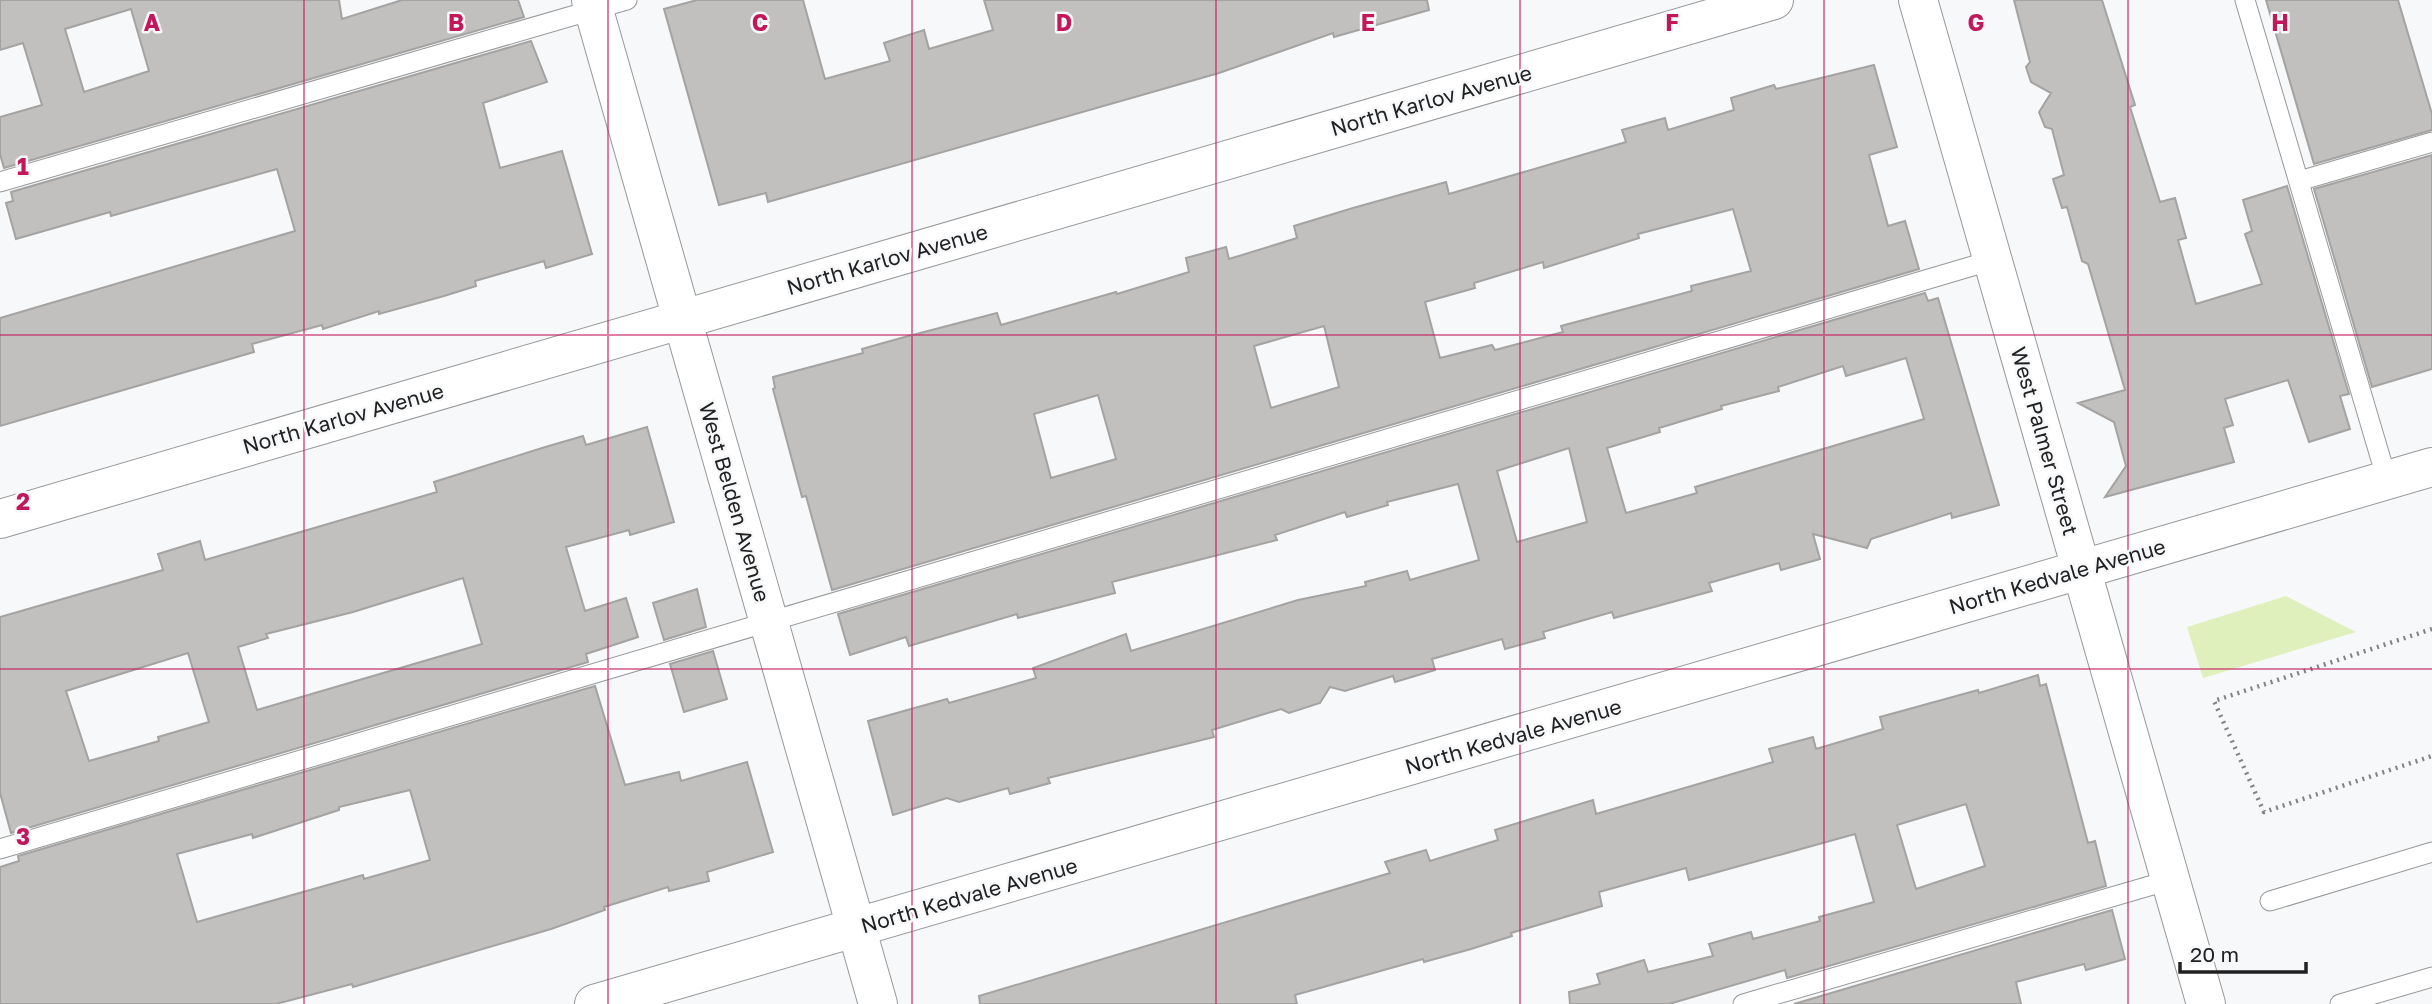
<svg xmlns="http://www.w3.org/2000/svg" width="2432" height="1004" font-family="'Golos Text',sans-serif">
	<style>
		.green { fill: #e0f0bd }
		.building { fill: #c1c0bf; stroke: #a4a3a2; stroke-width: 2; fill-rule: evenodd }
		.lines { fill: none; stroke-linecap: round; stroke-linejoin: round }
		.service-casing { stroke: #979899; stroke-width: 21 }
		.minor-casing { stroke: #979899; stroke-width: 40 }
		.path { stroke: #838384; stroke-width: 4.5; stroke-dasharray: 2 5; stroke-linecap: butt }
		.service { stroke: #fff; stroke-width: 19 }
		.minor { stroke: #fff; stroke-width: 38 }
		.grid { fill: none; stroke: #c2185b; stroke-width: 2; stroke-opacity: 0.55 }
		.labels { text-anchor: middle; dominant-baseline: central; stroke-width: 5; stroke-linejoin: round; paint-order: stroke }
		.street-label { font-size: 21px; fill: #212122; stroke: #f7f8f9 }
		.grid-label { font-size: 23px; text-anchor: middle; font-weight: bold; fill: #c2185b; stroke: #f7f8f9; stroke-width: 5; stroke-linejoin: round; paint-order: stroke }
	</style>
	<rect width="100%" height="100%" fill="#f7f8f9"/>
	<path class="green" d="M 2286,596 L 2356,632 L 2203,678 L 2187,627 Z"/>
	<path class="building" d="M 0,0 L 339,0 L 342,19 L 402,0 L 518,0 L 524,17 L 4,168 L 0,154 L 0,117 L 42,105 L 23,43 L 0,50 ZM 131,9 L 149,71 L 84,92 L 65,29 Z
		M 697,0 L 803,0 L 825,79 L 890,61 L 884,43 L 924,30 L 929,49 L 993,30 L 984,0 L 1427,0 L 1429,10 L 1334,37 L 1333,33 L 1219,73 L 768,202 L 766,193 L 719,205 L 664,9 Z
		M 2014,0 L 2102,0 L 2135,105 L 2130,107 L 2160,202 L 2175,198 L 2186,238 L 2178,240 L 2196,304 L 2262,284 L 2245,234 L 2252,231 L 2243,200 L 2287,186 L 2349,394 L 2340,396 L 2350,429 L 2309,442 L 2288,380 L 2225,399 L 2233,425 L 2224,428 L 2234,462 L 2105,497 L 2126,466 L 2114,422 L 2078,403 L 2125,390 L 2088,264 L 2082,261 L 2067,207 L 2062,208 L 2053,179 L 2064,175 L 2052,129 L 2045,127 L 2039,112 L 2051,93 L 2031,82 L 2026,67 L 2030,62 Z
		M 2266,0 L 2398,0 L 2432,114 L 2432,130 L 2314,164 Z
		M 531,41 L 547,82 L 483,103 L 500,168 L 562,151 L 592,254 L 546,268 L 544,261 L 475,281 L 476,286 L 444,296 L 379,314 L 379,311 L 323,329 L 322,325 L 252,344 L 254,352 L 0,426 L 0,318 L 295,231 L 277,169 L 111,216 L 110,212 L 16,239 L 6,203 L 13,201 L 11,192 Z
		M 1874,65 L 1897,147 L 1869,155 L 1888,226 L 1905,221 L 1919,269 L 832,590 L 806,496 L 802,497 L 773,389 L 775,388 L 773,377 L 863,353 L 862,349 L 901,338 L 997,313 L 1001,325 L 1116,292 L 1117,294 L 1189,272 L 1186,258 L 1226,247 L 1229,259 L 1297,238 L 1294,226 L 1353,208 L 1446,182 L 1449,194 L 1626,142 L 1622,130 L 1665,118 L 1668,130 L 1734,110 L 1731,98 L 1774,85 L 1776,89 ZM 1733,209 L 1751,271 L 1691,286 L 1692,291 L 1561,326 L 1563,332 L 1495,350 L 1492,345 L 1440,358 L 1425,302 L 1475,288 L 1474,283 L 1543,262 L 1544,268 L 1639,238 L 1638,234 ZM 1324,326 L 1339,387 L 1271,408 L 1254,346 ZM 1098,395 L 1116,459 L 1051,478 L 1034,414 Z
		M 2432,155 L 2432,369 L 2372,387 L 2314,189 Z
		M 1925,293 L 1928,301 L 1938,298 L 1999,505 L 1952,518 L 1951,513 L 1871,539 L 1867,548 L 1813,534 L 1820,559 L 1781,570 L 1779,563 L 1709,583 L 1712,591 L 1614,618 L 1612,612 L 1543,632 L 1545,638 L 1505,649 L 1502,639 L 1432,659 L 1435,670 L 1395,682 L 1393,676 L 1345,691 L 1330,687 L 1320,703 L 1289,713 L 1281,709 L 1212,730 L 1214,737 L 1048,778 L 1050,783 L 1010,794 L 1008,788 L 959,802 L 947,798 L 893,815 L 868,721 L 947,699 L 949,703 L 1036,678 L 1033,668 L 1126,634 L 1131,651 L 1298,600 L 1366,586 L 1365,582 L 1407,571 L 1410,580 L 1479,560 L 1458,484 L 1387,502 L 1388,505 L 1347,517 L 1345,512 L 1275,535 L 1277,540 L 1112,582 L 1115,593 L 1018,618 L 1017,614 L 909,646 L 906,637 L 850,655 L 838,614 ZM 1906,358 L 1924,419 L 1695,487 L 1697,493 L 1626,513 L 1607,448 L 1660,432 L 1659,428 L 1722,409 L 1721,406 L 1779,391 L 1778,387 L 1843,366 L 1846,376 ZM 1569,448 L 1587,522 L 1517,542 L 1497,471 Z
		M 647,427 L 674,522 L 630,535 L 629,530 L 566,547 L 585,611 L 626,598 L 638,637 L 586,654 L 588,662 L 11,833 L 0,793 L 0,617 L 163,570 L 158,554 L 200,541 L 205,560 L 437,492 L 434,482 L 542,448 L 583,436 L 586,445 ZM 463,578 L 482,644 L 257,710 L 238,647 L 268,638 L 266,634 L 353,612 ZM 188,653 L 209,722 L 158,737 L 159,741 L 89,761 L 66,691 Z
		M 697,589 L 706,627 L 664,640 L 653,603 Z
		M 713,651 L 727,699 L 684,712 L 670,664 Z
		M 2038,675 L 2040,686 L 2046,684 L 2088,843 L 2095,841 L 2106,886 L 1787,978 L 1785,970 L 1669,1004 L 1570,1004 L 1569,992 L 1600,984 L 1597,974 L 1644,960 L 1648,972 L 1713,956 L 1709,944 L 1751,932 L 1753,939 L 1820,921 L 1819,917 L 1874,902 L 1855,834 L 1689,880 L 1686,868 L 1599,892 L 1602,906 L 1511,933 L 1512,936 L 1471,949 L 1424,962 L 1423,959 L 1295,995 L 1297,1004 L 980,1004 L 979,996 L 1390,873 L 1385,862 L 1426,850 L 1430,861 L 1498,840 L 1495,830 L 1593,800 L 1596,814 L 1773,762 L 1769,749 L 1813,737 L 1816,749 L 1883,729 L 1880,717 L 1978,690 L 1979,693 ZM 1966,804 L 1985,866 L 1916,889 L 1897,825 Z
		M 595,686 L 625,785 L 679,772 L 681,781 L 747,762 L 773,852 L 707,872 L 709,881 L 669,891 L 668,887 L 604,907 L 605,910 L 551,929 L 353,987 L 352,984 L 276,1004 L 0,1004 L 0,867 L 19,861 L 18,856 ZM 410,790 L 430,860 L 364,879 L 363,875 L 197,922 L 177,854 L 252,834 L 253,838 L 339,810 L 339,807 Z
		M 2112,910 L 2125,959 L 2086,970 L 2084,964 L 2016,982 L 2021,1004 L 1794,1004 Z"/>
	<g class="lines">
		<g class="service-casing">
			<path id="service" d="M 2245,0 L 2387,480
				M 2299,181 L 2432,142
				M 0,182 L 627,0
				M 0,849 L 1993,260
				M 2270,901 L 2432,852
				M 1743,1004 L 2170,880
				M 2340,1004 L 2432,977"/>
		</g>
		<g class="minor-casing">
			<path id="minor" d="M 591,0 L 878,1004
				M 1918,0 L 2206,1004
				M 0,519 L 1774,0
				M 594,1004 L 2432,467"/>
		</g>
		<path class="path" d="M 2432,629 L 2214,701 L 2264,812 L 2432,756"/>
		<use href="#service" class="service"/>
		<use href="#minor" class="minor"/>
	</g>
	<path class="grid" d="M 304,0 L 304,1004M 608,0 L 608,1004M 912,0 L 912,1004M 1216,0 L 1216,1004M 1520,0 L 1520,1004M 1824,0 L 1824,1004M 2128,0 L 2128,1004M 0,335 L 2432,335M 0,669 L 2432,669"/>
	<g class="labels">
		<g class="street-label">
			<text transform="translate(1431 100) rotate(-16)">North Karlov Avenue</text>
			<text transform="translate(887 259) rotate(-16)">North Karlov Avenue</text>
			<text transform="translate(343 418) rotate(-16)">North Karlov Avenue</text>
			<text transform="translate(2045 441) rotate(74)">West Palmer Street</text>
			<text transform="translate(735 502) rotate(74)">West Belden Avenue</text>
			<text transform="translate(2057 576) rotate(-16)">North Kedvale Avenue</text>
			<text transform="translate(1513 736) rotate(-16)">North Kedvale Avenue</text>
			<text transform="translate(969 895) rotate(-16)">North Kedvale Avenue</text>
		</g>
	</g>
	<g class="grid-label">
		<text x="152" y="31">A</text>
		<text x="456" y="31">B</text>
		<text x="760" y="31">C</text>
		<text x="1064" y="31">D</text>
		<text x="1368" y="31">E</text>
		<text x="1672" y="31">F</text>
		<text x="1976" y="31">G</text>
		<text x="2280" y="31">H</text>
		<text x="23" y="175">1</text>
		<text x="23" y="510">2</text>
		<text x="23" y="845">3</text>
	</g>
	<path d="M2180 962v10h126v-10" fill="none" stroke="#212122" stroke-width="3.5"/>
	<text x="2190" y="962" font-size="21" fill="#212122" stroke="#f7f8f9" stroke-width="5" paint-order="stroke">20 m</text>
</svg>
